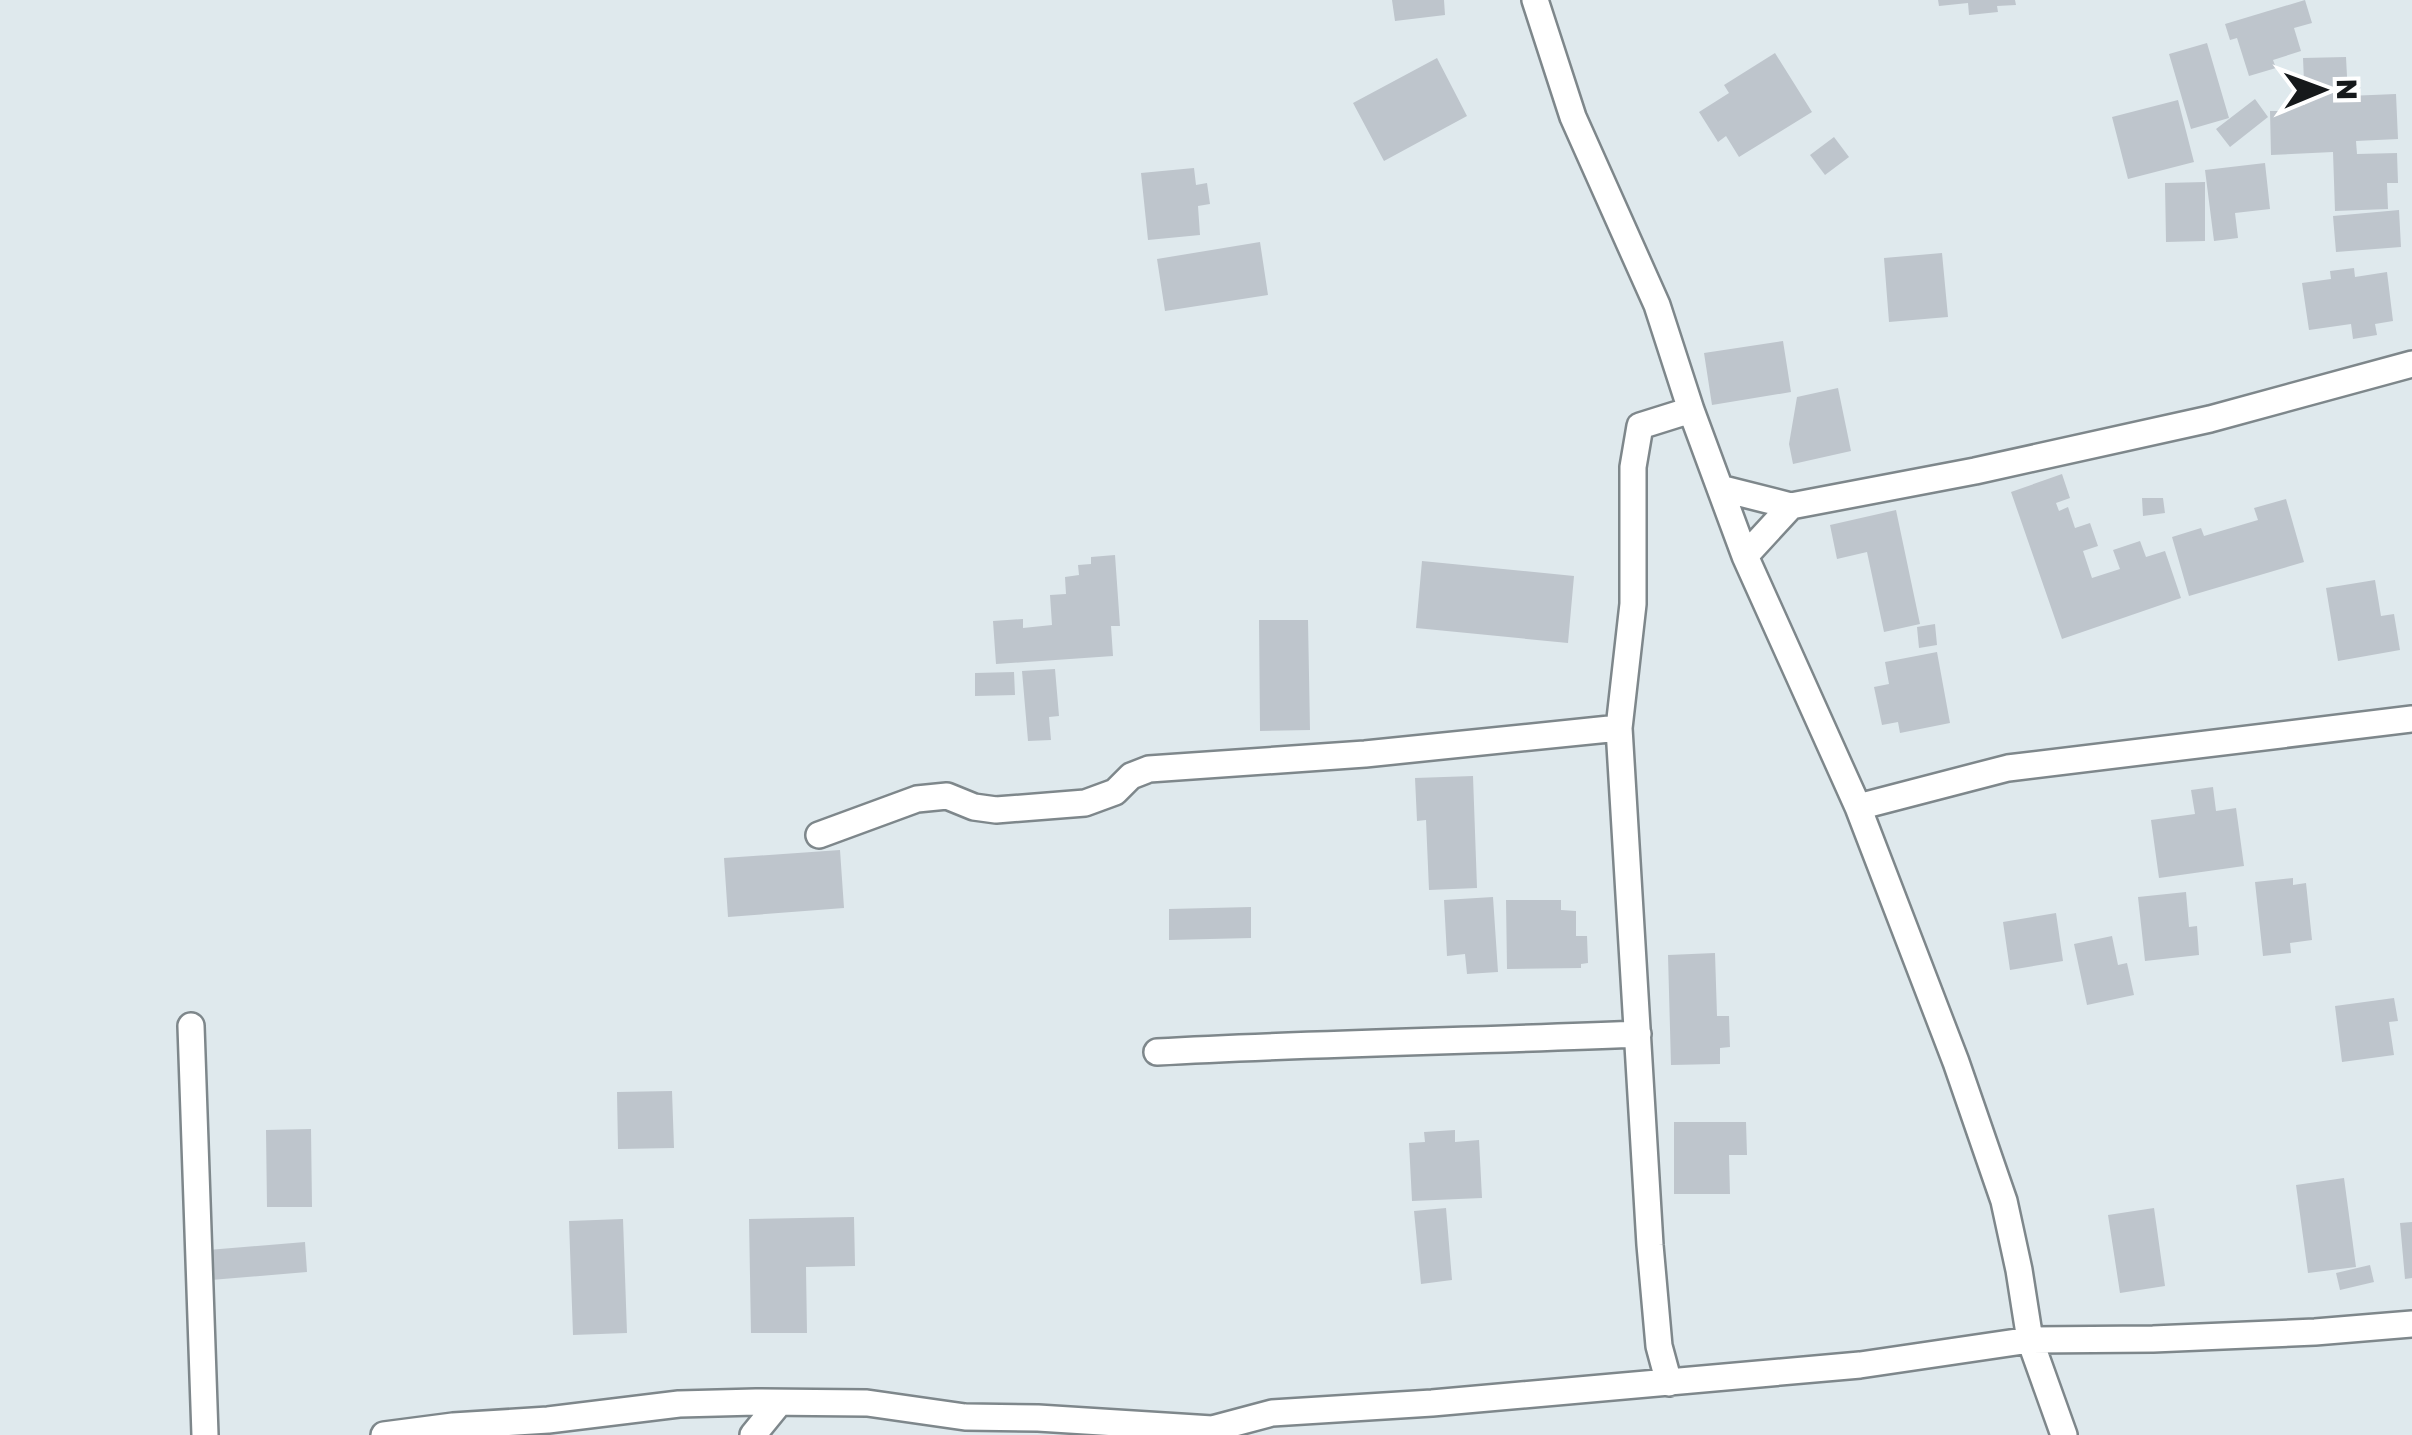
<svg xmlns="http://www.w3.org/2000/svg" width="2412" height="1435" font-family="'Golos Text',sans-serif">
	<style>
		.building { fill: #bec5cc }
		.lines { fill: none; stroke-linecap: round; stroke-linejoin: round }
		.minor-casing { stroke: #7e878b; stroke-width: 30 }
		.minor { stroke: #fff; stroke-width: 25 }
	</style>
	<rect width="100%" height="100%" fill="#dfe9ed"/>
	<path class="building" d="M 1392,0 L 1444,0 L 1445,15 L 1395,21 Z
		M 1938,0 L 2015,0 L 2016,5 L 1997,6 L 1998,12 L 1969,15 L 1968,3 L 1939,6 Z
		M 2305,0 L 2312,23 L 2294,28 L 2301,51 L 2273,60 L 2276,68 L 2249,76 L 2237,38 L 2230,40 L 2225,24 Z
		M 2207,43 L 2229,118 L 2191,129 L 2169,54 Z
		M 1775,53 L 1812,112 L 1739,157 L 1726,136 L 1718,142 L 1699,112 L 1729,93 L 1724,85 Z
		M 2346,57 L 2348,96 L 2396,94 L 2398,139 L 2356,141 L 2357,154 L 2397,153 L 2398,183 L 2387,183 L 2388,209 L 2335,211 L 2333,152 L 2271,155 L 2270,111 L 2288,111 L 2287,105 L 2305,105 L 2303,58 Z
		M 1437,58 L 1467,116 L 1384,161 L 1353,103 Z
		M 2255,99 L 2268,117 L 2230,147 L 2216,129 Z
		M 2178,100 L 2194,162 L 2128,179 L 2112,117 Z
		M 1834,137 L 1849,157 L 1825,175 L 1810,155 Z
		M 2265,163 L 2270,209 L 2235,213 L 2238,238 L 2214,241 L 2205,170 Z
		M 1194,168 L 1196,185 L 1207,183 L 1210,204 L 1198,206 L 1200,235 L 1148,240 L 1141,173 Z
		M 2205,182 L 2205,241 L 2166,242 L 2165,183 Z
		M 2399,210 L 2401,247 L 2336,252 L 2333,216 Z
		M 1260,242 L 1268,295 L 1165,311 L 1157,259 Z
		M 1942,253 L 1948,317 L 1889,322 L 1884,258 Z
		M 2354,268 L 2355,277 L 2387,272 L 2393,321 L 2375,324 L 2377,335 L 2353,339 L 2351,324 L 2309,330 L 2302,283 L 2331,279 L 2330,271 Z
		M 1783,341 L 1791,392 L 1712,405 L 1704,353 Z
		M 1838,388 L 1851,451 L 1793,464 L 1789,444 L 1797,397 Z
		M 2062,474 L 2070,498 L 2056,503 L 2059,511 L 2068,507 L 2075,528 L 2090,523 L 2098,546 L 2083,551 L 2092,578 L 2120,569 L 2113,550 L 2140,541 L 2146,557 L 2165,551 L 2181,598 L 2062,639 L 2011,492 Z
		M 2142,498 L 2163,498 L 2165,513 L 2143,516 Z
		M 2286,499 L 2304,562 L 2189,596 L 2172,537 L 2201,528 L 2204,536 L 2258,520 L 2254,508 Z
		M 1896,510 L 1920,624 L 1884,632 L 1867,552 L 1837,559 L 1830,525 Z
		M 1115,555 L 1120,626 L 1111,626 L 1113,656 L 996,664 L 993,621 L 1023,619 L 1023,628 L 1052,625 L 1050,595 L 1066,594 L 1065,577 L 1079,575 L 1078,565 L 1091,564 L 1091,557 Z
		M 1422,561 L 1574,576 L 1568,643 L 1416,628 Z
		M 2375,580 L 2381,616 L 2394,614 L 2400,650 L 2338,661 L 2326,588 Z
		M 1259,620 L 1308,620 L 1310,730 L 1260,731 Z
		M 1935,624 L 1937,645 L 1919,648 L 1917,627 Z
		M 1937,652 L 1950,723 L 1900,733 L 1898,722 L 1882,725 L 1874,687 L 1889,684 L 1885,662 Z
		M 1055,669 L 1059,716 L 1049,717 L 1051,740 L 1028,741 L 1022,671 Z
		M 1014,672 L 1015,695 L 975,696 L 975,673 Z
		M 1473,776 L 1477,888 L 1429,890 L 1426,820 L 1417,821 L 1415,778 Z
		M 2213,787 L 2216,811 L 2236,808 L 2244,866 L 2159,878 L 2151,820 L 2195,814 L 2191,790 Z
		M 840,850 L 844,908 L 728,917 L 724,858 Z
		M 2293,878 L 2293,885 L 2306,883 L 2312,940 L 2290,943 L 2291,953 L 2263,956 L 2255,882 Z
		M 2186,892 L 2189,927 L 2197,926 L 2199,955 L 2145,961 L 2138,897 Z
		M 1493,897 L 1498,972 L 1467,974 L 1465,954 L 1447,956 L 1444,900 Z
		M 1506,900 L 1561,900 L 1561,910 L 1576,911 L 1576,936 L 1587,936 L 1588,963 L 1581,964 L 1581,968 L 1507,969 Z
		M 1251,907 L 1251,938 L 1169,940 L 1169,909 Z
		M 2056,913 L 2063,961 L 2010,970 L 2003,922 Z
		M 2112,936 L 2118,965 L 2127,963 L 2134,995 L 2087,1005 L 2074,944 Z
		M 1715,953 L 1717,1016 L 1729,1016 L 1730,1047 L 1720,1048 L 1720,1064 L 1671,1065 L 1668,955 Z
		M 2394,998 L 2398,1021 L 2389,1022 L 2394,1055 L 2342,1062 L 2335,1006 Z
		M 672,1091 L 674,1148 L 618,1149 L 617,1092 Z
		M 1674,1122 L 1746,1122 L 1747,1155 L 1729,1155 L 1730,1194 L 1674,1194 Z
		M 311,1129 L 312,1207 L 267,1207 L 266,1130 Z
		M 1455,1130 L 1455,1142 L 1479,1140 L 1482,1198 L 1412,1201 L 1409,1143 L 1425,1142 L 1424,1132 Z
		M 2344,1178 L 2356,1267 L 2308,1273 L 2296,1185 Z
		M 1446,1208 L 1452,1280 L 1421,1284 L 1414,1211 Z
		M 2154,1208 L 2165,1286 L 2120,1293 L 2108,1215 Z
		M 854,1217 L 855,1266 L 806,1267 L 807,1333 L 751,1333 L 749,1219 Z
		M 623,1219 L 627,1333 L 573,1335 L 569,1221 Z
		M 2412,1222 L 2412,1278 L 2405,1279 L 2400,1223 Z
		M 305,1242 L 307,1272 L 211,1280 L 208,1250 Z
		M 2370,1265 L 2374,1282 L 2340,1290 L 2336,1273 Z"/>
	<g class="lines">
		<g class="minor-casing">
			<path id="minor" d="M 1535,0 L 1573,117 L 1657,305 L 1691,410 L 1745,556 L 1858,807 L 1956,1062 L 2004,1201 L 2019,1270 L 2030,1340 L 2064,1435
				M 1720,488 L 1791,506 L 1975,471 L 2210,419 L 2412,364
				M 1745,556 L 1791,506
				M 1858,807 L 2008,768 L 2412,719
				M 819,835 L 917,799 L 947,796 L 974,807 L 996,810 L 1085,803 L 1115,792 L 1131,776 L 1149,769 L 1365,754 L 1619,728
				M 191,1026 L 205,1435
				M 1157,1052 C 1317,1043 1477,1041 1638,1034
				M 1669,1383 L 1659,1346 L 1650,1245 L 1619,728 L 1633,604 L 1633,467 L 1640,426 L 1691,410
				M 384,1435 L 453,1426 L 548,1420 L 679,1404 L 756,1402 L 867,1403 L 965,1417 L 1038,1418 L 1212,1429 L 1272,1413 L 1432,1403 L 1860,1365 L 2030,1340 L 2153,1339 L 2315,1332 L 2412,1324
				M 753,1435 L 779,1403"/>
		</g>
		<use href="#minor" class="minor"/>
	</g>
	<g transform="translate(2322 90) rotate(89)" stroke="#ffffff" stroke-width="8" paint-order="stroke">
	<path d="M0-8L18 38L0 25L-18 38Z" fill="#16191b"/>
	<text y="-15" font-size="28" font-weight="bold" text-anchor="middle" fill="#16191b">N</text>
	</g>
</svg>
